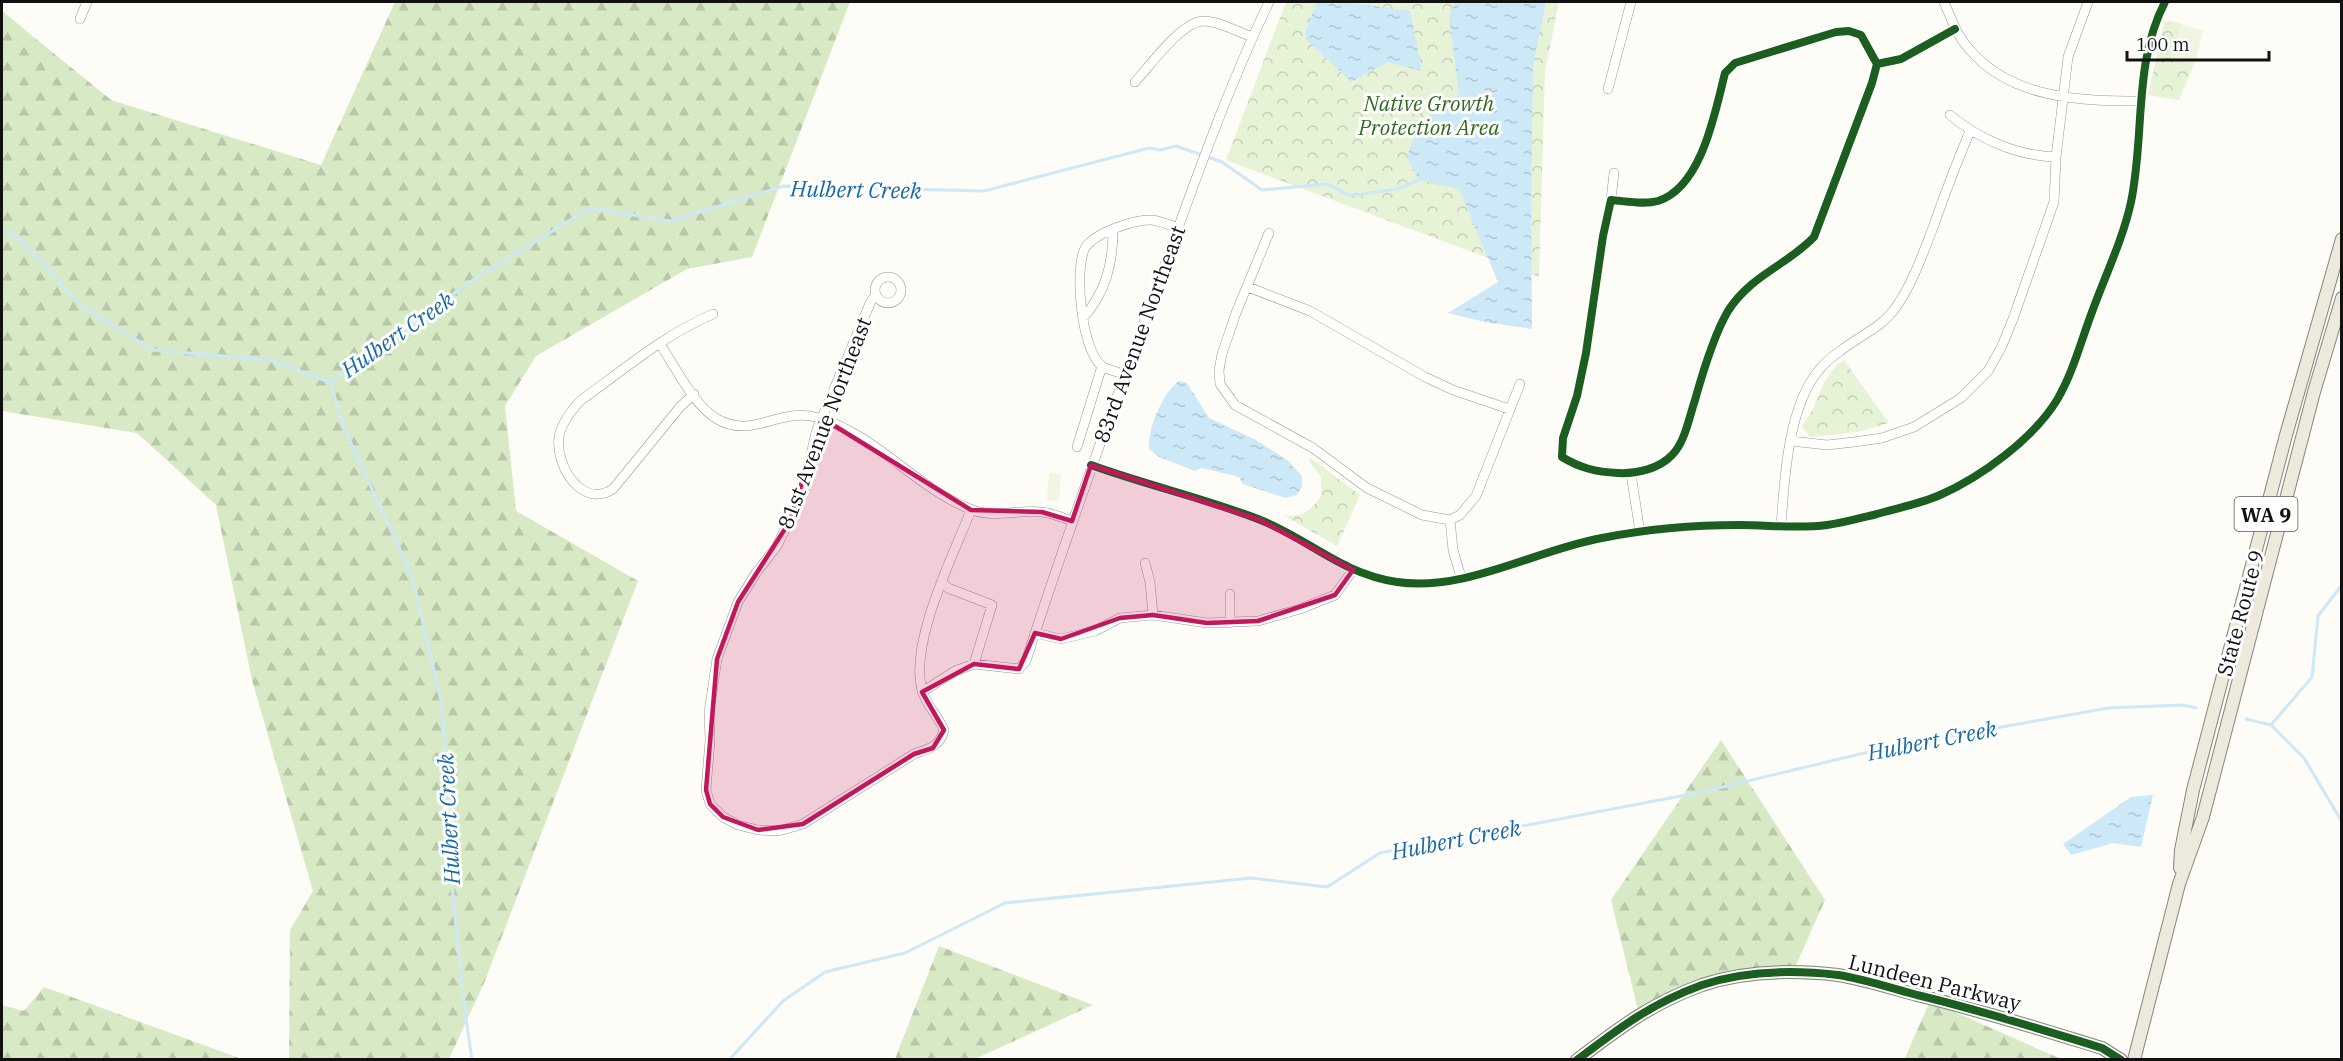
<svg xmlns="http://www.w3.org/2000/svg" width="2343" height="1061" font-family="'IBM Plex Serif',serif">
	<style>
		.forest { fill: url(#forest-firs) }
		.park { fill: url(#park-crowns) }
		.pitch { fill: #f0f6e1 }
		.water { fill: url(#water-ripples) }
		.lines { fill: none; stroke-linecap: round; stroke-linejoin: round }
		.stream { stroke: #cde8f7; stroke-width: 3 }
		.minor-casing { stroke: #979795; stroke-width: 10 }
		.major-casing { stroke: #858482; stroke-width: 14 }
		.minor { stroke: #fffffe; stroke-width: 9 }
		.major { stroke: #ede9dc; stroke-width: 12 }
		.cycleway-casing { stroke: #fff; stroke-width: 11 }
		.cycleway { stroke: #1b5e20; stroke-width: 8 }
		.marked { fill: #c2185b; fill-opacity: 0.2; stroke: #c2185b; stroke-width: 4.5; stroke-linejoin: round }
		.labels { text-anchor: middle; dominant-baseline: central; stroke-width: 6; stroke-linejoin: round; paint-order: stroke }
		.shield { fill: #fff; stroke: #585858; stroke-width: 1.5 }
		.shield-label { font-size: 20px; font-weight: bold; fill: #111 }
		.park-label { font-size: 21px; font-style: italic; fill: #2f6b1f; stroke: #fff }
		.street-label { font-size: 21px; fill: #111; stroke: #fff }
		.water-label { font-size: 22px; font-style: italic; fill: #1768a6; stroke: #fff }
	</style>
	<defs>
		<pattern id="forest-firs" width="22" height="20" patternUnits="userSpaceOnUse" patternTransform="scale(1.5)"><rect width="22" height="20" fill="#d8eac5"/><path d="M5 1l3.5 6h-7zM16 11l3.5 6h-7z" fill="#b8c8a8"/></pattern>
		<pattern id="park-crowns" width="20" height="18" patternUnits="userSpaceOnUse" patternTransform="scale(1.5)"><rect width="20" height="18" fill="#e7f3d7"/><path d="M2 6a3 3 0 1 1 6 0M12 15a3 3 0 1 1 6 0" fill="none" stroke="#c5cfb8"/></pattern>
		<pattern id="water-ripples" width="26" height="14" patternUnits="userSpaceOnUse" patternTransform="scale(1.5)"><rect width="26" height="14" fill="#cde8f7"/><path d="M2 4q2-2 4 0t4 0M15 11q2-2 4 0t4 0" fill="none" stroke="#afc6d3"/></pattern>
	</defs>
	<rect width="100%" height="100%" fill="#fdfcf7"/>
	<path class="forest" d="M 395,2 L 850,2 L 752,257 L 687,269 L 536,356 L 505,406 L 516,511 L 638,581 L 484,983 L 449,1059 L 289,1059 L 290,930 L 313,891 L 252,680 L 216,505 L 137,433 L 2,411 L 2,11 L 111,100 L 321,165 Z
		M 1721,740 L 1825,900 L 1793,972 L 1704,984 L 1639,1014 L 1611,900 Z
		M 939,946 L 1093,1005 L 975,1059 L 895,1059 Z
		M 44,987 L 242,1059 L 2,1059 L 2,1005 L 24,1011 Z
		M 1930,1001 L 2061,1059 L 1904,1060 Z"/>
	<path class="park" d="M 1286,2 L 1559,2 L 1545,71 L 1539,277 L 1226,160 Z
		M 2171,21 L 2203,31 L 2194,64 L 2179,100 L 2148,95 L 2164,22 Z
		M 1844,360 L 1889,423 L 1858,432 L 1810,437 L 1802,427 C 1803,421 1806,421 1809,416 C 1822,394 1821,376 1844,360 Z
		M 1311,458 L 1360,495 L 1337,546 L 1285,516 C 1302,517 1311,511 1321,496 L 1321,477 L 1309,461 Z"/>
	<path class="pitch" d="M 2181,24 L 2203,31 L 2194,64 L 2171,57 Z
		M 1049,473 L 1061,474 L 1059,501 L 1047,500 Z"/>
	<path class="water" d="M 1317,2 L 1333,2 L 1336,4 L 1340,2 L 1357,2 L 1359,4 L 1410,11 L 1422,71 L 1388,62 L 1351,82 L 1306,39 L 1306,30 Z
		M 1455,2 L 1546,2 L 1533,66 L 1531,201 L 1532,329 L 1485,322 L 1448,313 L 1498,282 L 1459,189 L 1419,180 L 1407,158 L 1414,135 L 1427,125 L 1432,105 L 1459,95 L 1449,16 Z
		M 1179,381 L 1187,383 L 1209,418 L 1256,440 L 1287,460 L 1302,476 L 1302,486 L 1297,495 L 1285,498 L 1243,484 L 1239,477 L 1202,468 L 1195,471 L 1159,457 L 1149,449 C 1147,430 1163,392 1179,381 Z
		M 2153,795 L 2141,847 L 2113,843 L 2071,855 L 2063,844 L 2131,797 Z"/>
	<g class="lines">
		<path class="stream" d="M 2,230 L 20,240 L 83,307 L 153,350 L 269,360 L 330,382 L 344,428 L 412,576 L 442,705 L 453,897 L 465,1012 L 472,1060
			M 330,382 L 377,351 L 468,283 L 590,208 L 670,221 L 784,186 L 984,191 L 1149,148 L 1160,150 L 1176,146 L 1222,162 L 1262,190 L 1328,184 L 1350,196 L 1397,189 L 1419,180
			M 2246,719 L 2271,725 L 2304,758 L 2342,822
			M 2271,725 L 2312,677 L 2318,616 L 2342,585
			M 729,1060 L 783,1001 L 825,972 L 905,953 L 1005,903 L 1251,878 L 1327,887 L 1380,853 L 1702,792 L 1889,747 L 2108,708 L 2182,705 L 2196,708"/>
		<g class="minor-casing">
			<path id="minor" d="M 1944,2 C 1951,18 1957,36 1970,50 C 2012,99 2081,101 2141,101
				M 80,19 L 87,2
				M 1877,64 L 1872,83 L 1814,237 C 1786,266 1751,275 1728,311 C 1715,333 1702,375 1695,400 C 1689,418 1685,442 1672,455 C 1659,469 1636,474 1618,473 C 1596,472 1580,468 1562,457 L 1563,438 L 1577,396 L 1586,353 L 1603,236 L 1611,200 C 1625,201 1644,205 1658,201 C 1702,187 1715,112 1725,73 L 1735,63 L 1836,32 L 1849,31 L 1861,35 L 1877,64 L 1901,59 L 1955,29
				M 1135,82 C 1150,66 1181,22 1203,21 C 1219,21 1238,32 1252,37
				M 1608,89 L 1631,2
				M 1950,115 C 1979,139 2017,156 2056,157
				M 1611,200 L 1614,173
				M 1269,233 L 1236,313 L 1222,354 L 1219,370 L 1220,384 L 1235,405 L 1313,448 L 1367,488 L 1422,515 L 1450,520
				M875 290a13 13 0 1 1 26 0a13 13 0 1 1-26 0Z
				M 1248,287 L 1310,311 L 1425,377 L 1453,390 L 1509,409
				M 876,295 L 871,301 L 816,432 L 803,491 L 777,546 L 756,573 L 738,602 L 717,659 L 709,712 L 710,740 L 706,790 L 710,804 L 723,817 L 738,825 L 758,830 L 779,831 L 803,824 L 914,754 C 928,749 940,747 944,730 C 939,717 925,704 922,690 C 909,643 953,556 971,510
				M 1083,318 C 1106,292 1113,263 1113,230
				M 660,344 C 674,365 695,407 717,419 C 754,440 779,406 819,418 C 875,434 915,487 970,509 C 994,519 1018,509 1042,512 C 1052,513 1063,518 1072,521
				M 1125,375 C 1118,372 1109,370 1103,367 C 1081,352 1074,269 1085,248 C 1094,233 1135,219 1152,220 C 1160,221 1170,225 1178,228
				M 694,394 L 680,407 L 613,489 C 582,509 555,466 559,437 C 561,424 571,411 580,401 C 622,371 664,335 713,314
				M 1791,441 L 1827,445 L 1854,442 L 1882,438 L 1914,427 L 1961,398 L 1988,371 L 2001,348 L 2013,319 L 2054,202 L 2056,157 L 2068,57 L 2088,2
				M 1077,447 L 1102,366
				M 1091,465 C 1146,485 1204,498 1258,519 C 1308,538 1339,573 1397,582 C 1466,592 1535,550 1602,538 C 1647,529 1694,525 1740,525 C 1769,525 1798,529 1827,525 C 1844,523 1860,518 1877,514 C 1897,508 1920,504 1940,495 C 1981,477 2033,439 2057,400 C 2073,373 2081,341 2092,312 C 2105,276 2123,239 2131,202 C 2145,136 2133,63 2165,2
				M 1631,474 L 1640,532
				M 1781,527 C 1784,481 1788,406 1819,370 C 1824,363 1832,357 1839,352 C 1857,337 1883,327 1896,307 C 1913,283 1923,253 1934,225 C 1945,193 1957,162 1970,131
				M 1145,563 L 1150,582 L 1153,615
				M 1461,577 L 1453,550 L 1450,520 L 1460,515 L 1476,496 L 1520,384
				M 943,583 L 948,588 L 992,605 L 974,664
				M 1230,594 L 1230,623
				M 1035,633 L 1061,639 L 1095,631 L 1120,618 L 1153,615 L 1207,623 L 1258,621 L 1300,609 L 1335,595 L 1353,570
				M 922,692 L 955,671 L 974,664 L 1019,669 L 1026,661 C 1067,534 1112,409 1158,284 C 1192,189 1226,92 1269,2"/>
		</g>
		<g class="major-casing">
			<path id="major" d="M 2180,868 L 2181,850 L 2193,790 L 2286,435 L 2342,239
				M 1577,1060 C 1619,1028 1652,1003 1702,985 C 1744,971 1794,970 1838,975 C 1864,979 1891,988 1917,995 C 1980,1010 2040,1029 2102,1048 L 2121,1060
				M 2134,1060 L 2179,884 L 2203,817 L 2314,392 L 2342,298"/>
		</g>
		<use href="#minor" class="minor"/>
		<use href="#major" class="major"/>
		<g class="cycleway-casing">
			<path id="cycleway" d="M 1877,64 L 1872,83 L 1814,237 C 1786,266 1751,275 1728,311 C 1715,333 1702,375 1695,400 C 1689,418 1685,442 1672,455 C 1659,469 1636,474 1618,473 C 1596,472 1580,468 1562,457 L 1563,438 L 1577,396 L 1586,353 L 1603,236 L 1611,200 C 1625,201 1644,205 1658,201 C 1702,187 1715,112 1725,73 L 1735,63 L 1836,32 L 1849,31 L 1861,35 L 1877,64 L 1901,59 L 1955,29
				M 1091,465 C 1146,485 1204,498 1258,519 C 1308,538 1339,573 1397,582 C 1466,592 1535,550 1602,538 C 1647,529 1694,525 1740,525 C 1769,525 1798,529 1827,525 C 1844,523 1860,518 1877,514 C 1897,508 1920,504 1940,495 C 1981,477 2033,439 2057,400 C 2073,373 2081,341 2092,312 C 2105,276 2123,239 2131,202 C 2145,136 2133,63 2165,2
				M 1577,1060 C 1619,1028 1652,1003 1702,985 C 1744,971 1794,970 1838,975 C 1864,979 1891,988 1917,995 C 1980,1010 2040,1029 2102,1048 L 2121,1060"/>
		</g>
		<use href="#cycleway" class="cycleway"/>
	</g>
	<path class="marked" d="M 822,418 L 971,510 L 1042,512 L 1072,521 L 1091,465 L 1260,520 L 1353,570 L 1335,595 L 1258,621 L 1207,623 L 1153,615 L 1120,618 L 1061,639 L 1035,633 L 1019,669 L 974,664 L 922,692 L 944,730 L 933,748 L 914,754 L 803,824 L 758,830 L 723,817 L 710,804 L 706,790 L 717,659 L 738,602 L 790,521 Z"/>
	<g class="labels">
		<rect class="shield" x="2234.5" y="497" width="63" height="34" rx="4.5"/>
		<g class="shield-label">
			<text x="2266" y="514">WA 9</text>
		</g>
		<g class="park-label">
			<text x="1429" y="103">Native Growth<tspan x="1429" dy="24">Protection Area</tspan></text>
		</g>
		<g class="street-label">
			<text transform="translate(1139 334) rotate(-70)">83rd Avenue Northeast</text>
			<text transform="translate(824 423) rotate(-69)">81st Avenue Northeast</text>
			<text transform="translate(2240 613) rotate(-75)">State Route 9</text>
			<text transform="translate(1935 982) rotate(14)">Lundeen Parkway</text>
		</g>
		<g class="water-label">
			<text transform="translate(856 189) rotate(1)">Hulbert Creek</text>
			<text transform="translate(397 334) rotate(-35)">Hulbert Creek</text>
			<text transform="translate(1932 740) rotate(-11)">Hulbert Creek</text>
			<text transform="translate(448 819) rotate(-93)">Hulbert Creek</text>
			<text transform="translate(1456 839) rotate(-11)">Hulbert Creek</text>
		</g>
	</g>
	<rect width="2343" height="1061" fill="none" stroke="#111111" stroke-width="6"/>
	<path d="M2127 51v9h142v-9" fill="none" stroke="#111111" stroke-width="3"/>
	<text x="2136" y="51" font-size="18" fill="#111111" stroke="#ffffff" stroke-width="4.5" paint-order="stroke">100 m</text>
</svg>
